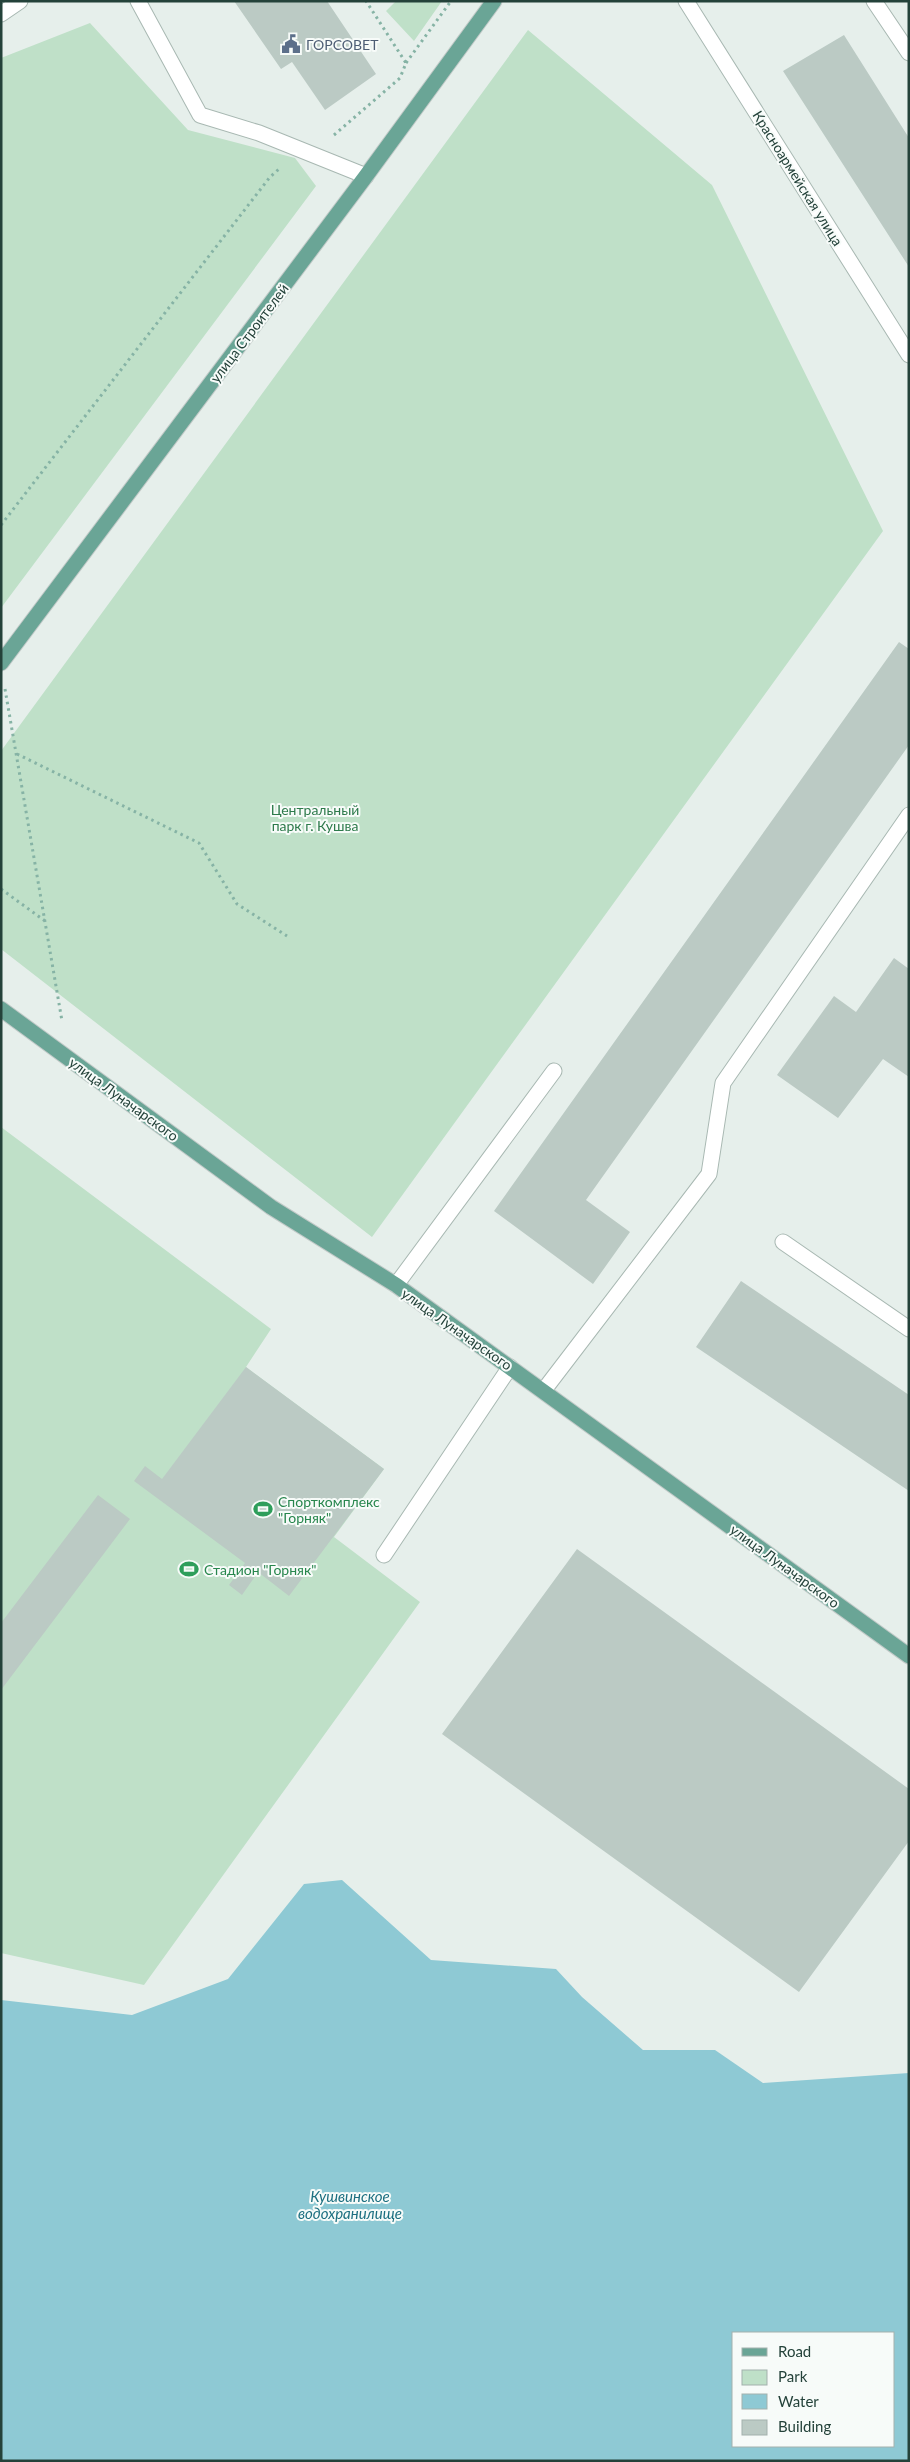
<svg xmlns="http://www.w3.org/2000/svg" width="910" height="2462" font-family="Lato,sans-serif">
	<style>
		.green { fill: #bfe0c8 }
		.water { fill: #8ec9d4; fill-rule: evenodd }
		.building { fill: #bbcac4 }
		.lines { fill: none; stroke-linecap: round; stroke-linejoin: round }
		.lane-casing { stroke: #a8b8b2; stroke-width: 17 }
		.primary-casing { stroke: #c2cac8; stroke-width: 17 }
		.path { stroke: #86b3a5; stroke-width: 3; stroke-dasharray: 2.5 4; stroke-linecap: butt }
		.lane { stroke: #fff; stroke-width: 15 }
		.primary { stroke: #6aa596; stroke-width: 15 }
		.labels { text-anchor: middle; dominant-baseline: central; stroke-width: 4; stroke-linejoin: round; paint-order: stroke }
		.service-label { font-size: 14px; fill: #4e5e75; stroke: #f7fbf9; text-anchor: start }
		.street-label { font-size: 14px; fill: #24423a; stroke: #f7fbf9 }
		.park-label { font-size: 14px; fill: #2d7a4b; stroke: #f7fbf9 }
		.leisure-label { font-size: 14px; fill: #27864d; stroke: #f7fbf9; text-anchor: start }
		.water-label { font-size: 15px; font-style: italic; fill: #1c6f80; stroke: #f7fbf9 }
	</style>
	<rect width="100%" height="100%" fill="#e6efeb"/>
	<path class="green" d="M 396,1 L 442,1 L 414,41 L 386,11 Z
		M 90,23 L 188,130 L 295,158 L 316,186 L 1,608 L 1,58 Z
		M 528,30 L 712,185 L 883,531 L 372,1237 L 1,949 L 1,751 Z
		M 1,1127 L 271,1329 L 246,1367 L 384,1469 L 334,1537 L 420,1602 L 144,1985 L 1,1953 Z"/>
	<path class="water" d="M 342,1880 L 431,1960 L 556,1969 L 582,1997 L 643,2050 L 715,2050 L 763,2083 L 909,2073 L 909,2461 L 1,2461 L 1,2000 L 132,2015 L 228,1979 L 304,1884 ZM 734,2333 L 894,2333 L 894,2446 L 734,2446 Z"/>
	<path class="building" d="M 234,1 L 327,1 L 376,74 L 325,110 L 292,62 L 281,69 Z
		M 844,35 L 909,138 L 909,267 L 783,71 Z
		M 899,642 L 909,649 L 909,745 L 586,1200 L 630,1232 L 593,1284 L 494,1211 Z
		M 894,958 L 909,969 L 909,1077 L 883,1059 L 838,1118 L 777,1075 L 834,996 L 856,1012 Z
		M 741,1281 L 909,1395 L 909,1491 L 696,1347 Z
		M 246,1367 L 384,1469 L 289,1596 L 258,1572 L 242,1595 L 229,1585 L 245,1563 L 134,1481 L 145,1466 L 162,1479 Z
		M 98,1495 L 130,1519 L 1,1690 L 1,1623 Z
		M 577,1549 L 909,1789 L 909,1841 L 799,1992 L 442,1734 Z"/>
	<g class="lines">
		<g class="lane-casing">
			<path id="lane" d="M 138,1 L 200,115 L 259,133 L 366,176
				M 686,1 L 909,355
				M 874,1 L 909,53
				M 1,14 L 20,1
				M 783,1242 L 909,1329
				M 396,1285 L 554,1071
				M 544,1390 L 709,1174 L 723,1083 L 909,815
				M 384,1555 L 510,1367"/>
		</g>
		<g class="primary-casing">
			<path id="primary" d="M 1,663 L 366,176 L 494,1
				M 1,1009 L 271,1207 L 396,1285 L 909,1656"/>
		</g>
		<path class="path" d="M 406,63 L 451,1
			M 334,135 L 400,78 L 406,63 L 366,1
			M 1,525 L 270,177 L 279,169
			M 5,689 L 62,1021
			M 17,754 L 199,843 L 237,904 L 287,936
			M 1,889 L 45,921"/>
		<use href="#lane" class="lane"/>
		<use href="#primary" class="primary"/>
	</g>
	<defs>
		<g id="civic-bare" transform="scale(1.5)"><path d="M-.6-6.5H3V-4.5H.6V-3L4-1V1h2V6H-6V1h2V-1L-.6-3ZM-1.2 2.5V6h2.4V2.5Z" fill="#5c6f8a" stroke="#f7fbf9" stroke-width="2.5" paint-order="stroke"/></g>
		<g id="stadium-bare" transform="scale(1.5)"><path d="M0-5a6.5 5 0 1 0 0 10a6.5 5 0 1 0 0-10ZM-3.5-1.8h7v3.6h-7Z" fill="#2e9e5b" stroke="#f7fbf9" stroke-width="2.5" paint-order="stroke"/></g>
	</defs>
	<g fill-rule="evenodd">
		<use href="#civic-bare" x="291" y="44"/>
		<use href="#stadium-bare" x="263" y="1509"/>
		<use href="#stadium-bare" x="189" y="1569"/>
	</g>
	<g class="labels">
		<g class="service-label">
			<text x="306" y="44">ГОРСОВЕТ</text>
		</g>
		<g class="street-label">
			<text transform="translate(798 178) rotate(58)">Красноармейская улица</text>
			<text transform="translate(249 333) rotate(-53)">улица Строителей</text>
			<text transform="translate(124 1099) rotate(36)">улица Луначарского</text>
			<text transform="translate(457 1329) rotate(35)">улица Луначарского</text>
			<text transform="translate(785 1566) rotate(36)">улица Луначарского</text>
		</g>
		<g class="park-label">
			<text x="315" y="809">Центральный<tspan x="315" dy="16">парк г. Кушва</tspan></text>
		</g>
		<g class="leisure-label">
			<text x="278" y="1501">Спорткомплекс<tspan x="278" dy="16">"Горняк"</tspan></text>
			<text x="204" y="1569">Стадион "Горняк"</text>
		</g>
		<g class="water-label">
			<text x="350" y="2196">Кушвинское<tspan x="350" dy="17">водохранилище</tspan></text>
		</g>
	</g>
	<rect width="910" height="2462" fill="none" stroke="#24423a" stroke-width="5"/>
	<rect x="732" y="2332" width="162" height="115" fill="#f7fbf9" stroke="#a3b1ad"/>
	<rect x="742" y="2348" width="25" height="8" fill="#6aa596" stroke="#a3b1ad"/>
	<text x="778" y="2357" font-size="15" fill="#24423a">Road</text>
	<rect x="742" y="2370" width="25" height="15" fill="#bfe0c8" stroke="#a3b1ad"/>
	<text x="778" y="2382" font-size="15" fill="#24423a">Park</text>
	<rect x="742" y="2394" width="25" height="15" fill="#8ec9d4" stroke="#a3b1ad"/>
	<text x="778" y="2407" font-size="15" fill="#24423a">Water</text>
	<rect x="742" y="2420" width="25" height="15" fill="#bbcac4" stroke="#a3b1ad"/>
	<text x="778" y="2432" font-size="15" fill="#24423a">Building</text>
</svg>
